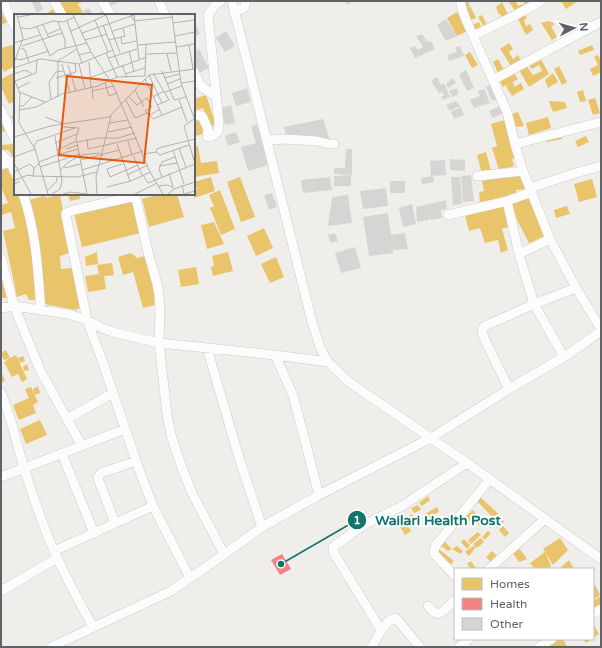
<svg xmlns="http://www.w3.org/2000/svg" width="602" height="648" font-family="'Varela Round',sans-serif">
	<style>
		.homes { fill: #e9c46a }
		.health { fill: #f28482 }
		.building { fill: #d6d5d3 }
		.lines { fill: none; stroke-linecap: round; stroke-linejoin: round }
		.minor-casing { stroke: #cbcccc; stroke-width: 10 }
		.minor { stroke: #fdfcfc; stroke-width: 9 }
		.inset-road { fill: none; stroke: #b1b2b2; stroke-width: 1 }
		.view { fill: #e8590c; fill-opacity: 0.15; stroke: #e8590c; stroke-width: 2 }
		.inset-edge { fill: none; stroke: #5f6368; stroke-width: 2 }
		.leader { fill: none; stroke: #0f766e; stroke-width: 1.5 }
		.callout-dot { fill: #0f766e; stroke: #fff; stroke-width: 1.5 }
		.mark-label { font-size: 12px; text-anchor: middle; font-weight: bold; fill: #fff }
		.callout-label { font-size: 14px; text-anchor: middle; font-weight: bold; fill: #0f766e; stroke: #fff; stroke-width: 4; stroke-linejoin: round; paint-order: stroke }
	</style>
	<rect width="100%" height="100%" fill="#efeeea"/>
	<path class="homes" d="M 58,1 L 84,1 L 78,4 L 84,15 L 66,15 Z
		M 468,1 L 470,6 L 476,18 L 471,20 L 466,8 L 470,6 L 464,7 L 463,4 Z
		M 508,1 L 516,1 L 518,6 L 522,4 L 524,8 L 516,12 Z
		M 523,1 L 536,1 L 526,7 Z
		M 561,1 L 578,1 L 566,9 Z
		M 502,2 L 509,16 L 501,20 L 501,14 L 499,15 L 496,7 Z
		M 54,9 L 58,15 L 43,15 Z
		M 1,11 L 7,22 L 1,26 Z
		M 457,12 L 469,30 L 457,36 L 447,18 Z
		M 482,15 L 488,27 L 484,27 L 478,17 Z
		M 525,15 L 527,18 L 524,20 L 526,26 L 530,24 L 533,30 L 526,35 L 518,19 Z
		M 549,21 L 555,24 L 551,26 L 557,37 L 552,40 L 541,23 Z
		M 479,22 L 482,29 L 476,32 L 473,25 Z
		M 509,43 L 513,49 L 509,52 L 513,59 L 518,55 L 521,61 L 511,68 L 508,61 L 500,49 Z
		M 12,45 L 15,51 L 15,66 L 4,72 L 1,66 L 1,48 Z
		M 592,45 L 594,50 L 580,55 L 578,51 Z
		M 470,52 L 478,65 L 472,68 L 465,55 Z
		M 598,55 L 601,61 L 601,72 L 593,76 L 590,69 L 598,65 L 594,57 Z
		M 540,57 L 549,74 L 529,87 L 519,70 L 526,65 L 533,75 L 542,71 L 539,65 L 532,69 L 526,62 Z
		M 498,59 L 504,70 L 498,73 L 493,62 Z
		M 559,66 L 567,82 L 562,85 L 554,69 Z
		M 15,72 L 15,101 L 9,104 L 1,87 L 1,79 Z
		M 514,73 L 518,79 L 513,82 L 514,87 L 521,83 L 524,89 L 512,96 L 508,90 L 506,85 L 503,87 L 500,81 Z
		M 553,73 L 558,82 L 548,88 L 545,80 Z
		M 583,90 L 586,101 L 580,102 L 577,92 Z
		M 206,95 L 216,125 L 210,127 L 203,108 L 196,110 L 194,105 L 194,99 Z
		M 595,98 L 600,113 L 593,115 L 588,100 Z
		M 549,101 L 565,102 L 567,108 L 553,112 Z
		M 518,112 L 524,126 L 516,127 L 512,114 Z
		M 15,114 L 15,124 L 11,116 Z
		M 548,117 L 551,128 L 529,135 L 526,123 Z
		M 202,120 L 204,134 L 194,136 L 194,121 Z
		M 505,120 L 516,158 L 512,159 L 514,166 L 499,170 L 492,148 L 497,146 L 491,124 Z
		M 2,122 L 7,130 L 1,133 L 1,123 Z
		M 561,134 L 562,139 L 546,142 L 545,137 Z
		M 586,136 L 589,142 L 578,147 L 575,141 Z
		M 1,142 L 3,145 L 13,144 L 15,148 L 15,157 L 13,157 L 8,150 L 1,150 Z
		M 198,146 L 201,163 L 217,161 L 219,173 L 194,177 L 194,147 Z
		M 486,152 L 491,171 L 482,174 L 477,155 Z
		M 7,168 L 15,183 L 15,194 L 19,194 L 26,213 L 34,252 L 37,300 L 29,300 L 26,294 L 17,297 L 3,231 L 15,228 L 11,212 L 1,215 L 1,205 L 8,203 L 2,189 L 1,189 L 1,170 Z
		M 523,174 L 525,189 L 516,190 L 517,196 L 480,202 L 479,192 L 484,191 L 482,181 Z
		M 211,177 L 215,191 L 194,198 L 193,194 L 194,194 L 194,190 L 197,189 L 194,182 Z
		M 240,177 L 255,217 L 241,222 L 227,182 Z
		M 592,179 L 597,197 L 579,202 L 574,184 Z
		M 220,190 L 235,229 L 221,235 L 210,208 L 214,206 L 209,195 Z
		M 60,194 L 70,253 L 60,256 L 61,269 L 72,268 L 82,307 L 75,310 L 45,304 L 42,275 L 29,200 L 44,196 L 47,198 Z
		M 68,194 L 79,194 L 80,199 L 70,201 Z
		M 161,194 L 177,194 L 184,217 L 149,227 L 142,199 Z
		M 531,196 L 547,235 L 529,243 L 518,222 L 511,203 Z
		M 133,199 L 141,233 L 82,247 L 74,213 Z
		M 504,203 L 511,226 L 502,229 L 508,250 L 501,253 L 498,240 L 485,243 L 480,228 L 469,231 L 465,215 Z
		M 567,206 L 570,214 L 556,218 L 554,210 Z
		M 214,222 L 224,244 L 207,249 L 201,225 Z
		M 264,228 L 273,248 L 256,256 L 247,236 Z
		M 97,252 L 98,264 L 86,266 L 85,257 Z
		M 228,252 L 233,271 L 213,276 L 211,267 L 214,266 L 212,256 Z
		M 131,253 L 137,258 L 145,256 L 158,304 L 143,308 L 133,272 L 123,275 L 118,257 Z
		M 276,257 L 284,277 L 270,283 L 261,264 Z
		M 112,263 L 114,275 L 104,276 L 106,289 L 88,292 L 85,276 L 99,274 L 97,265 Z
		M 196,267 L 199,284 L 181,287 L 178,270 Z
		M 1,268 L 9,298 L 2,298 L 1,293 Z
		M 6,350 L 10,358 L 16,355 L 27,379 L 22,382 L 18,374 L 12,377 L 4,362 L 10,358 L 4,360 L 1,353 Z
		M 23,356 L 25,361 L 20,363 L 18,358 Z
		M 27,364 L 29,370 L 24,371 L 23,367 Z
		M 1,372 L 5,380 L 1,384 Z
		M 38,386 L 40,393 L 35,395 L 33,389 Z
		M 31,387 L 38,402 L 33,405 L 36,413 L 19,420 L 13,405 L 29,398 L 25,389 Z
		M 40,420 L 47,435 L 26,444 L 20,429 Z
		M 428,496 L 430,500 L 422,506 L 419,503 Z
		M 480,497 L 501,516 L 493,524 L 502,519 L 504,522 L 497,528 L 493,524 L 490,528 L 486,524 L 491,517 L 496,521 L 477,501 Z
		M 418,505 L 421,510 L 414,513 L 411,508 Z
		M 437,507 L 439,511 L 429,519 L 425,514 Z
		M 473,510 L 477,515 L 469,521 L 464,518 Z
		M 402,514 L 405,520 L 397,523 L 394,519 Z
		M 412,514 L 416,519 L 412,522 L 409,516 Z
		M 477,517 L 485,523 L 481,527 L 474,520 Z
		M 402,521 L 407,525 L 411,531 L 405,535 L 399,525 Z
		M 503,526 L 509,533 L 505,537 L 499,530 Z
		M 488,531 L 491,533 L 485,540 L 482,537 Z
		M 478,532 L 481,535 L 471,544 L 468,540 Z
		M 481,538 L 484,542 L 477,548 L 476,547 L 469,556 L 465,552 L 473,546 L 476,547 L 473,544 Z
		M 560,538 L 568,550 L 553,565 L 545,552 L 551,566 L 547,569 L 535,569 L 530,563 L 545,552 L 543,549 Z
		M 464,539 L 470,545 L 467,549 L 461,542 Z
		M 445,542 L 452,549 L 448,551 L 441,546 Z
		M 457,546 L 463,551 L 460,554 L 452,549 Z
		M 439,549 L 454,561 L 451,564 L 437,554 Z
		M 520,549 L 527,559 L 519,562 L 512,552 Z
		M 492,551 L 497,556 L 492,563 L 486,557 Z
		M 569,560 L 574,569 L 559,569 Z
		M 471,561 L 476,569 L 471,569 L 467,564 Z
		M 595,585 L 600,595 L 593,600 L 593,586 Z
		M 601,596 L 601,604 L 593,608 L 593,601 Z
		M 593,624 L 599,634 L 593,638 Z
		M 560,639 L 563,639 L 567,647 L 545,647 Z
		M 583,639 L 592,639 L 586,643 Z"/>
	<path class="health" d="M 282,554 L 291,569 L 280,575 L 271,560 Z"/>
	<path class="building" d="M 31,1 L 39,1 L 43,9 L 37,13 Z
		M 109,1 L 120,1 L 111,6 Z
		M 345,1 L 354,1 L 347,5 Z
		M 89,8 L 93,15 L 85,15 L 83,11 Z
		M 104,10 L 107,15 L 95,15 Z
		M 446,19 L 457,36 L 446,41 L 437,25 Z
		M 194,21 L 200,34 L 194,37 Z
		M 226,31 L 235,46 L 225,52 L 216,38 Z
		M 422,34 L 428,42 L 431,41 L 435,49 L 415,58 L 410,48 L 415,46 L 418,50 L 423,47 L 416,36 Z
		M 460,46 L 464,56 L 449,61 L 447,55 L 457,52 L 455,47 Z
		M 199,49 L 209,68 L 199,73 L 194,62 L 194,52 Z
		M 466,70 L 474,88 L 467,91 L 459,75 Z
		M 437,77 L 441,85 L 444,83 L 450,97 L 443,100 L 441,97 L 444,95 L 442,92 L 439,93 L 431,81 Z
		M 453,78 L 456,83 L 448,88 L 446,84 Z
		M 492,84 L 498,99 L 492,101 L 486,87 Z
		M 247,88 L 251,102 L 236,106 L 232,93 Z
		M 457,88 L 459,94 L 452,97 L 449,91 Z
		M 484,89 L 490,103 L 474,108 L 470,100 L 480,96 L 478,91 Z
		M 456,101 L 460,106 L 450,111 L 446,105 Z
		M 231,105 L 235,123 L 225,125 L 221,108 Z
		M 501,105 L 504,113 L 493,118 L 489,111 Z
		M 461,107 L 464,115 L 454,119 L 451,112 Z
		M 323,119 L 330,140 L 286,136 L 284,127 Z
		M 257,124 L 268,165 L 248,171 L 241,147 L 256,143 L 251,126 Z
		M 236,132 L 240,142 L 228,146 L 225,136 Z
		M 346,149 L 352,149 L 352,175 L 334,174 L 334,168 L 345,168 Z
		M 450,159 L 465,160 L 465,171 L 450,170 Z
		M 445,160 L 446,175 L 431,176 L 430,161 Z
		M 351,175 L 351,186 L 334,186 L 334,176 Z
		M 471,175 L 474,201 L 463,202 L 461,176 Z
		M 433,176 L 434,182 L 422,184 L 421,178 Z
		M 330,177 L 332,190 L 303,193 L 301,180 Z
		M 451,177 L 460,177 L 462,204 L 453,205 Z
		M 390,181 L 405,181 L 405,193 L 390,193 Z
		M 386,188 L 388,206 L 363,209 L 360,191 Z
		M 272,193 L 277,207 L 269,210 L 264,195 Z
		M 348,195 L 352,223 L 328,226 L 332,197 Z
		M 446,200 L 447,209 L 441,210 L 442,218 L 430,220 L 429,213 L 429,220 L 417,222 L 416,207 Z
		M 412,204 L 416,224 L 403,227 L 399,208 Z
		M 388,213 L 391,235 L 405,233 L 408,249 L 393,250 L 393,253 L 369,256 L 363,217 Z
		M 335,233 L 338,241 L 331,243 L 328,235 Z
		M 355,247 L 361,268 L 341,273 L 335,253 Z"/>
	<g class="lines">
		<g class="minor-casing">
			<path id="minor" d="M 3,1 L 15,27
				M 54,1 L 62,15
				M 102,1 L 111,15
				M 159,1 L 165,15
				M 232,1 L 312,322 L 320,347 L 328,362 L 349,382 L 467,463 L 601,559
				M 461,1 L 461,6 L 466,20 L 507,112 L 515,144 L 523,171 L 550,239 L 576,288 L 601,329
				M 234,12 L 244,8 L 246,1
				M 473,36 L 514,16 L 541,1
				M 194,72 L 201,86 L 216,97
				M 493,80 L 601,22
				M 1,110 L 15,140
				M 194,116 L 197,115 L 202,116 L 208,129 L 207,136 C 212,138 215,134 218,131 L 219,123 L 208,15 L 216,4 L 221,1
				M 266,137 L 271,140 L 284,139 L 317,141 L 329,144 L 334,144
				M 515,144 L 601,122
				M 1,154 L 11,163 L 15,172
				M 1,165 L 15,161
				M 477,176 L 523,171
				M 530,188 L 579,172 L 601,166
				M 23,194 C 36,231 38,271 41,310
				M 135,194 L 148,252 L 157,284 L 159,295 L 160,311 L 159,343 L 167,414 L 171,435 L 182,468 L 192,493 L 224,554
				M 136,196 L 74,210 L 66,213 L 66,216 L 87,320 L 103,363 L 137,464 L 153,506 L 190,578
				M 507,201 L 519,254 L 534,304 L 564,357
				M 448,215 L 507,201 L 532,192
				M 519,254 L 550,239
				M 1,258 L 14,306 L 40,370 L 82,446
				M 1,308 L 14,306 L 68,314 L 87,320 L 100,327 L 113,332 L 159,343 L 275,355 L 328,362
				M 207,348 L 240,461 L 262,527
				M 275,355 L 293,395 L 319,495
				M 509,389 L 484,338 L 482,331 L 483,327 L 534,304 L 576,288
				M 1,393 C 10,413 14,433 20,454 C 26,475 33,497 41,518 C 54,556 74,592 93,627
				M 67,419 L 113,393
				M 62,454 L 94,533
				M 1,477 L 125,429
				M 115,523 L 99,481 L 98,477 L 101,473 L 136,461
				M 54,551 L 153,506
				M 489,569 L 545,519
				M 455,576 L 434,554 L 434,551 L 436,545 L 490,479
				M 1,591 L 57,558
				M 428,606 C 430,608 433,612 436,613 C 441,616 451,603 455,600
				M 593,614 L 601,609
				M 381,630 L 335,555 L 333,550 L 333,547 L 355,531 L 366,524 L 402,506 L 467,463
				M 51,647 L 171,591 L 226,553 L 262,527 L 319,495 L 431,438 L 509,389 L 569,354 L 601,331
				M 372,647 C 377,638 385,619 396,618 L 420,647
				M 459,647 L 469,639
				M 539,647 L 552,639"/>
		</g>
		<use href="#minor" class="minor"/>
	</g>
	<g transform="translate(14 14)">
		<rect width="181" height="181" fill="#efeeea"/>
		<path class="inset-road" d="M 59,1 L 77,38 L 99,71 L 136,158 L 149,180M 92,1 L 106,39M 117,1 L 120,7 L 159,3M 158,1 L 167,69 L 181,106M 4,3 L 16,1M 81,6 L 94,38M 53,7 L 68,49M 44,8 L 51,26 L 51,34M 159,9 L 181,6M 29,11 L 35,24M 89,11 L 105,52M 23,13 L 36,42M 7,14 L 15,15 L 39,7 L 49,8 L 61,3M 57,17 L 92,1M 99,17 L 121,10M 68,19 L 120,1 L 125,45M 34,20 L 46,15M 161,22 L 181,18M 107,23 L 108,30 L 122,27M 71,26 L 93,20M 95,26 L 111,22 L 109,15M 0,29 L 26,21M 123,31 L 161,28M 175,31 L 179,55M 8,32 L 48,19M 162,33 L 181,30M 7,34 L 11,36 L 15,49M 115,37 L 120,57M 92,39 L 103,63M 133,40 L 163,39M 153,40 L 157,57M 65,41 L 77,38M 36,42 L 44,36 L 73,29M 0,44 L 6,46 L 35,37M 95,44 L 123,35M 42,48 L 63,35M 44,48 L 44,83M 75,48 L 77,74M 0,49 L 9,24 L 3,1M 48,50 L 56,79M 65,50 L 71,75M 54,51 L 62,77M 108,51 L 113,64M 0,54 L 26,45 L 65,50 L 99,36M 148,57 L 160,86 L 172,83M 139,59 L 155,86M 0,60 L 11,56 L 18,60M 111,60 L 131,54M 135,61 L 148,89M 131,62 L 132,30M 42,64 L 62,58 L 61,50M 75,64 L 133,43M 150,64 L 165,60M 0,65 L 6,79 L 5,109 L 21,135 L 34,180M 131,65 L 148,101M 1,67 L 22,59 L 23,46M 91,69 L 95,82 L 103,79M 167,69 L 181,67M 153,70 L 166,65M 78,73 L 79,85M 4,74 L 16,68M 121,76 L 130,93M 78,77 L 100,72M 5,78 L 31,88M 151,78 L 168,72M 115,83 L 123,91 L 133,84 L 138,93 L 131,97 L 133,99M 139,83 L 150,77M 37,85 L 35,68 L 42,58 L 49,57M 112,86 L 121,104 L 133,99 L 136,101 L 146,95M 165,86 L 173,108M 143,91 L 155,86M 5,92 L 9,92 L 18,83M 5,96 L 22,93 L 48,80 L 84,72 L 103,63 L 131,62M 136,101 L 139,105 L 168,93M 31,103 L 50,110M 180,105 L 170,112 L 181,150M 95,109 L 114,106M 48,111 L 50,113 L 65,114M 65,114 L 62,124 L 73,180M 94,118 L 118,113M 0,123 L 36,112 L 95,103 L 135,61 L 181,55M 73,125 L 74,135 L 123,124M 114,127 L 118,141M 64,128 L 84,124 L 104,124 L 121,119M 41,129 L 63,120M 103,130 L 116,167M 20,133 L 23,127 L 61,114M 165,134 L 172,153M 52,135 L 64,131M 42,136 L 63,127M 159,136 L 170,170M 142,138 L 143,135 L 148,133 L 181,125M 130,140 L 142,138 L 146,141 L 175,131M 43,141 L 64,135M 119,141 L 128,161M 0,143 L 21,135M 67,146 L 105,136M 25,148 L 43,141M 0,149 L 17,180M 108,150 L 93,155 L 96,163 L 124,151M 145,152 L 163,149M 26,153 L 66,140M 50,154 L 67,150M 47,156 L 53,149 L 67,141 L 86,139M 68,156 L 129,137M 0,158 L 16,150 L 20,154 L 25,150M 155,159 L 159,173M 113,161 L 134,151M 129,161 L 134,169 L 181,150M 0,162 L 1,170 L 6,167M 19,162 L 63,163 L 83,158M 148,163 L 145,155 L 148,148 L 161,143M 1,166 L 14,161 L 19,162 L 20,154M 168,171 L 170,180 L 181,177M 144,172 L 154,171 L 160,174M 93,173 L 117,167 L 136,158M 33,177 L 43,167 L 43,162M 38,180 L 46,175 L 48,167 L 41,122M 49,180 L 57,178 L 72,180M 83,180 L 82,163 L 97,102M 121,180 L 143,169M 154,180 L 160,175 L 181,168"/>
		<path class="view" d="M 53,62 L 138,71 L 130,149 L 45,141 Z"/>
		<rect width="181" height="181" class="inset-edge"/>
	</g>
	<path class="leader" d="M281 564L357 520"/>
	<g class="callout-dot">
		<circle cx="281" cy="564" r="4"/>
		<circle cx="357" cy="520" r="10"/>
	</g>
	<g class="mark-label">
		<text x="357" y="524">1</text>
	</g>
	<g class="callout-label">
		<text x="438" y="525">Wailari Health Post</text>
	</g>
	<rect width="602" height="648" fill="none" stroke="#5f6368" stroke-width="4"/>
	<rect x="454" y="568" width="140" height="72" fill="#ffffff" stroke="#bfc1c3"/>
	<rect x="462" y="578" width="20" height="12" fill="#e9c46a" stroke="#bfc1c3"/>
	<text x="490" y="588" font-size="12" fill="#5f6368">Homes</text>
	<rect x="462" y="598" width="20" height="12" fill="#f28482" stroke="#bfc1c3"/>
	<text x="490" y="608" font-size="12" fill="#5f6368">Health</text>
	<rect x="462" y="618" width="20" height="12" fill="#d6d5d3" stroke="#bfc1c3"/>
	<text x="490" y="628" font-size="12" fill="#5f6368">Other</text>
	<g transform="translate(574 28) rotate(84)" stroke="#ffffff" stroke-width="3" paint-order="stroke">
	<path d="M0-3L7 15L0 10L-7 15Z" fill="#5f6368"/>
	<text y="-6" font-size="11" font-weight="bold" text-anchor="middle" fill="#5f6368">N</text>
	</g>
</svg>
